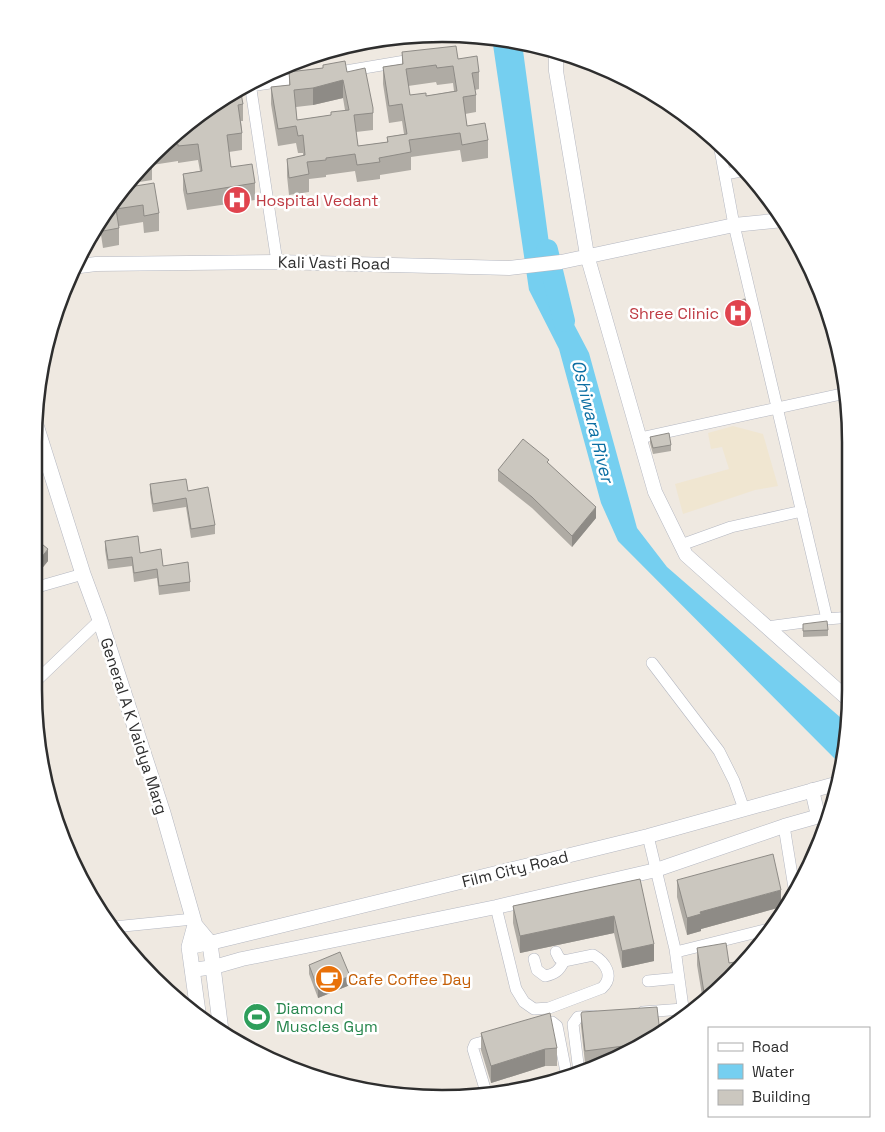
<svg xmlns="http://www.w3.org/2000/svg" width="885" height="1132" font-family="'Space Grotesk',sans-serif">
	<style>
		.education { fill: #f0e6d1 }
		.water { fill: #75cff0 }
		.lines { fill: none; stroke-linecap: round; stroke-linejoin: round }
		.river { stroke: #75cff0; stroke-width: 22 }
		.minor-casing { stroke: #b4b7c1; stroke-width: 12 }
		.tertiary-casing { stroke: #b4b7c1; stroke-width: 15 }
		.secondary-casing { stroke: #b4b7c1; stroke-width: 16 }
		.minor { stroke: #fff; stroke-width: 11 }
		.tertiary { stroke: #fff; stroke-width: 14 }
		.secondary { stroke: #fff; stroke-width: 15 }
		.wall { fill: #afaba4; fill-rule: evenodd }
		.shaded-wall { fill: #8e8b86 }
		.building { fill: #cbc7bf; stroke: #8e8b86; fill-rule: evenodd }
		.labels { text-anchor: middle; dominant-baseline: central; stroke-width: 5; stroke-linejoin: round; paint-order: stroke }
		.health-label { font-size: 16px; fill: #be3a42; stroke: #fff; text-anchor: start }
		.street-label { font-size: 16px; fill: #2e2e2e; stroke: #fff }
		.food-label { font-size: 16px; fill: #c56008; stroke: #fff; text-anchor: start }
		.leisure-label { font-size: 16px; fill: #27864d; stroke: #fff; text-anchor: start }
		.water-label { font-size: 18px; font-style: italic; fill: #0d6fa3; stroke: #fff }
		.rim { fill: none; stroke: #2e2e2e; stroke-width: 2.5 }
	</style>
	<rect width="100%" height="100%" fill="#efe9e1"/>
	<path class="education" d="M 733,426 L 763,434 L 778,486 L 755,490 L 683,514 L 675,484 L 729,469 L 722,447 L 711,449 L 708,433 Z"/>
	<path class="water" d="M 492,38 L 522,43 L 555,288 L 589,353 L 637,528 L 667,567 L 848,724 L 844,768 L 618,541 L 601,503 L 559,349 L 529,290 Z"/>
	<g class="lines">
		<path class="river" d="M 547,250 L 564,321"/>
		<g class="minor-casing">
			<path id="minor" d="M 334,73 L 417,59
				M 250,83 L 277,262
				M 251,86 L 303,78
				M 719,144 L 734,225 L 827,619
				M 725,174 L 747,170
				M 640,438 L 846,393
				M 681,545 L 731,527 L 802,511
				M 34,588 L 83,574
				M 767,627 L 827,619 L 851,617
				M 652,663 L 719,751 L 734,781 L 744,809
				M 34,683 L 100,620
				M 784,826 L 795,894
				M 648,836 L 675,949 L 684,1015
				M 496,907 L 516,989 L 524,1002 L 534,1009 L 549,1008 L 602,988 C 615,976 605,962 593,955 L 564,961 L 559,958 L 556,952
				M 114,927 L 193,919
				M 676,952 L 773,928
				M 534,959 L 537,970 L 545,976 C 555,974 559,971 564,961
				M 648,981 L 679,978
				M 643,1012 L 683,1009
				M 538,1026 L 552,1022 L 557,1026 L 567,1077
				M 579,1072 L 573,1024 L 578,1017 L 594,1016
				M 520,1088 L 563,1078
				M 486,1092 L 473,1049 L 475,1044 L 494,1039"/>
		</g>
		<g class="tertiary-casing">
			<path id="tertiary" d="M 556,50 L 556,71 L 587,255 L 655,492 L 686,555 L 850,701
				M 80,266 L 96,264 L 277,262 L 509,268 L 561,262 L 734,225 L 783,220
				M 812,790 L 818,816
				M 189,947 L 210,943 L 648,836 L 839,783
				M 192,970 L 214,967 L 242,959 L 496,907 L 656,870 L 784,826 L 830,813"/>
		</g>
		<g class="secondary-casing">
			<path id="secondary" d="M 35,422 L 83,574 L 100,620 L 163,813 L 195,925 L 210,943 L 221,1031
				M 195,925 L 189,947 L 198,1012"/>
		</g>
		<use href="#minor" class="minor"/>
		<use href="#tertiary" class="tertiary"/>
		<use href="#secondary" class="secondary"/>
	</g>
	<path class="wall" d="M 402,52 L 458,59 L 479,72 L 479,89 L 475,90 L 476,95 L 476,112 L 465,114 L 467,126 L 488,140 L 488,158 L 462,162 L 460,150 L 411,157 L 411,170 L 380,175 L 380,179 L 357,182 L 355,171 L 326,175 L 326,177 L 309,179 L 309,192 L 289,195 L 287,176 L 287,159 L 303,156 L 303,153 L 298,153 L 296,143 L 278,146 L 271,104 L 271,87 L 289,85 L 289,72 L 323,68 L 323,65 L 347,72 L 373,108 L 373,130 L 356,132 L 358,146 L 387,142 L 387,137 L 404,134 L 402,121 L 389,123 L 383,84 L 383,67 L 402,64 ZM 436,82 L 437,85 L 453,83 L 454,91 L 426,96 L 410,95 L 408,86 ZM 343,98 L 345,110 L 331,115 L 297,120 L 296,107 L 313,105 Z
		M 238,89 L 243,104 L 243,121 L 241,121 L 242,133 L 242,150 L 229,152 L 231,167 L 255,183 L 255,200 L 187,210 L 183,190 L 183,174 L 200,171 L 198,160 L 178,163 L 178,161 L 152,165 L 152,180 L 127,184 L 173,135 Z
		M 118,193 L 159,213 L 159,231 L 144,233 L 143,222 L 119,226 L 119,245 L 103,248 L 100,228 Z
		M 730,302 L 748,317 L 733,321 L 730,308 Z
		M 650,437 L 671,445 L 671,451 L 653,454 L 650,443 Z
		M 549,464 L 596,518 L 572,547 L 532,508 L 498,481 L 498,470 Z
		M 150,484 L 188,491 L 215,525 L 215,534 L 191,538 L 186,507 L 153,512 L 150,493 Z
		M 34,520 L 37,540 L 48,561 L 35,577 L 34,577 Z
		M 105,541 L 140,553 L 163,566 L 190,582 L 190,591 L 159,595 L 157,578 L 134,582 L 132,566 L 108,569 L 105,550 Z
		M 803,624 L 828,630 L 828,636 L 803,637 Z
		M 640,879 L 654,961 L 622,968 L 614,933 L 520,953 L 513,923 L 513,906 Z
		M 677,880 L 781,907 L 701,929 L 701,931 L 687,935 L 677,897 Z
		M 697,948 L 729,963 L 731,979 L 703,1001 L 697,965 Z
		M 309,965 L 350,985 L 318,998 L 309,974 Z
		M 581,1014 L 647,1043 L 607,1060 L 585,1063 L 581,1026 Z
		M 481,1033 L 557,1048 L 557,1066 L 545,1066 L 491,1083 L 481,1050 Z"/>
	<path class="shaded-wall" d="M 343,80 L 343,98 L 313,105 L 313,88 Z
		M 748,311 L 748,317 L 733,321 L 733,315 Z
		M 40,489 L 40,500 L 34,509 L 34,497 Z
		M 596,507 L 596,518 L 572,547 L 572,536 Z
		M 48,549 L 48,561 L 35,577 L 35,566 Z
		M 781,890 L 781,907 L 701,929 L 701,931 L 687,935 L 687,918 L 700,912 Z
		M 614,916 L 614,933 L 520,953 L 520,936 Z
		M 654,944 L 654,961 L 622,968 L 622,951 Z
		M 350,976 L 350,985 L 318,998 L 318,989 Z
		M 545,1049 L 545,1066 L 491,1083 L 491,1066 Z"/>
	<path class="building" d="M 456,46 L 458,59 L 477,56 L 479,72 L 472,73 L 476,95 L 463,97 L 467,126 L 485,123 L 488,140 L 462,145 L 460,133 L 409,140 L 411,152 L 379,158 L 380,162 L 357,165 L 355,154 L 326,158 L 326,160 L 307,162 L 309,174 L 289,178 L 287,159 L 305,155 L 303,135 L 298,136 L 296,126 L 278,129 L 271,87 L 290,85 L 289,72 L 323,68 L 323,65 L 345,61 L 347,72 L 365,68 L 373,108 L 373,113 L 354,115 L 358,146 L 388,142 L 387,137 L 407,134 L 402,104 L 389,106 L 383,67 L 403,64 L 402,52 ZM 436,65 L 437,68 L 453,66 L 457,91 L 426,96 L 426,93 L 410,95 L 406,69 ZM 343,80 L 349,110 L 331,112 L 331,115 L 297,120 L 294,90 L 313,88 Z
		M 240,88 L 243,104 L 238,105 L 242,133 L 227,135 L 231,167 L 252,164 L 255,183 L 187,194 L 183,174 L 202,171 L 198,144 L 178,146 L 178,144 L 162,146 L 173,135 Z
		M 151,158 L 152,163 L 146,165 Z
		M 154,183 L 159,213 L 144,216 L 143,205 L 116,209 L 119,228 L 103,231 L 102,224 L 118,193 L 123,188 Z
		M 745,299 L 748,311 L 733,315 L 730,302 Z
		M 669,433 L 671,445 L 653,448 L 650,437 Z
		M 523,439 L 549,460 L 547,462 L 596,507 L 572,536 L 532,497 L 498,470 Z
		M 186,479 L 188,491 L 208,487 L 215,525 L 191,529 L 186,498 L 153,504 L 150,484 Z
		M 34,485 L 40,489 L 34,497 Z
		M 34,520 L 37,540 L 48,549 L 35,566 L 34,565 Z
		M 138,536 L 140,553 L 161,549 L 163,566 L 188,562 L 190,582 L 159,586 L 157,569 L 134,573 L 132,557 L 108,560 L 105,541 Z
		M 827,621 L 828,630 L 803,631 L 803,624 Z
		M 773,854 L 781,890 L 700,912 L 701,914 L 687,918 L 677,880 Z
		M 640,879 L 654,944 L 622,951 L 614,916 L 520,936 L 513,906 Z
		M 784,913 L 782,917 L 777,923 L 776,918 L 779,914 Z
		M 726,943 L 729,963 L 747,960 L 731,979 L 705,999 L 697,948 Z
		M 340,952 L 350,976 L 318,989 L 309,965 Z
		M 657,1007 L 660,1033 L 647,1043 L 585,1051 L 581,1014 L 582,1012 Z
		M 550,1013 L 557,1048 L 545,1049 L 491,1066 L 481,1033 Z"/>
	<defs>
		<g id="hospital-disc" transform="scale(1.4375)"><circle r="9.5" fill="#e0444e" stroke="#fff"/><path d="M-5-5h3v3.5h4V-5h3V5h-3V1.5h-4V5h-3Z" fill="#fff"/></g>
		<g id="cafe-disc" transform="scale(1.4375)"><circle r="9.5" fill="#e8710a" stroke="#fff"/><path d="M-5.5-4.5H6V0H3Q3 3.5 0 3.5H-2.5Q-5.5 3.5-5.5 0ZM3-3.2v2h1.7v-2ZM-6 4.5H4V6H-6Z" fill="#fff"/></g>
		<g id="stadium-disc" transform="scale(1.4375)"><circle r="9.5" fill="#2e9e5b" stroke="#fff"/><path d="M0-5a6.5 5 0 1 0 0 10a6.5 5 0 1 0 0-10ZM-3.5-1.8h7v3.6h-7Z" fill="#fff"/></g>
	</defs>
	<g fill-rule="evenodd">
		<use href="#hospital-disc" x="237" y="200"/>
		<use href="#hospital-disc" x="738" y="313"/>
		<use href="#cafe-disc" x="329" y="979"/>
		<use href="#stadium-disc" x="257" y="1017"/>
	</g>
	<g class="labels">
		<g class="health-label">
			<text x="256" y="200">Hospital Vedant</text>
			<text x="719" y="313" text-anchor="end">Shree Clinic</text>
		</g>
		<g class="street-label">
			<text transform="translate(334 263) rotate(1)">Kali Vasti Road</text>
			<text transform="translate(134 726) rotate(72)">General A K Vaidya Marg</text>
			<text transform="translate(515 869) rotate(-14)">Film City Road</text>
		</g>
		<g class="food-label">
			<text x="348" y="979">Cafe Coffee Day</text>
		</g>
		<g class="leisure-label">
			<text x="276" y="1008">Diamond<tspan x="276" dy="18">Muscles Gym</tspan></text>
		</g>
		<g class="water-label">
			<text transform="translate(593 421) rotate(76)">Oshiwara River</text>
		</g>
	</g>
	<path d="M0 0H885V1132H0ZM442 42H442A400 400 0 0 1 842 442V690A400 400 0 0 1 442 1090H442A400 400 0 0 1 42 690V442A400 400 0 0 1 442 42Z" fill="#fff" fill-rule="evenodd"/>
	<path class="rim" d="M442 42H442A400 400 0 0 1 842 442V690A400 400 0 0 1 442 1090H442A400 400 0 0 1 42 690V442A400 400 0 0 1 442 42Z"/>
	<rect x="708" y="1027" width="162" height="90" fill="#ffffff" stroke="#ababab"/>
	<rect x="718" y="1043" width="25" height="8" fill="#ffffff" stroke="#ababab"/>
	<text x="752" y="1052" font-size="15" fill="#2e2e2e">Road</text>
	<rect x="718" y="1064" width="25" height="15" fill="#75cff0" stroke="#ababab"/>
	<text x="752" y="1077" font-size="15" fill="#2e2e2e">Water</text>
	<rect x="718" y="1090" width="25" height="15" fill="#cbc7bf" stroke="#ababab"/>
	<text x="752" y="1102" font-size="15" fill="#2e2e2e">Building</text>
</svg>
